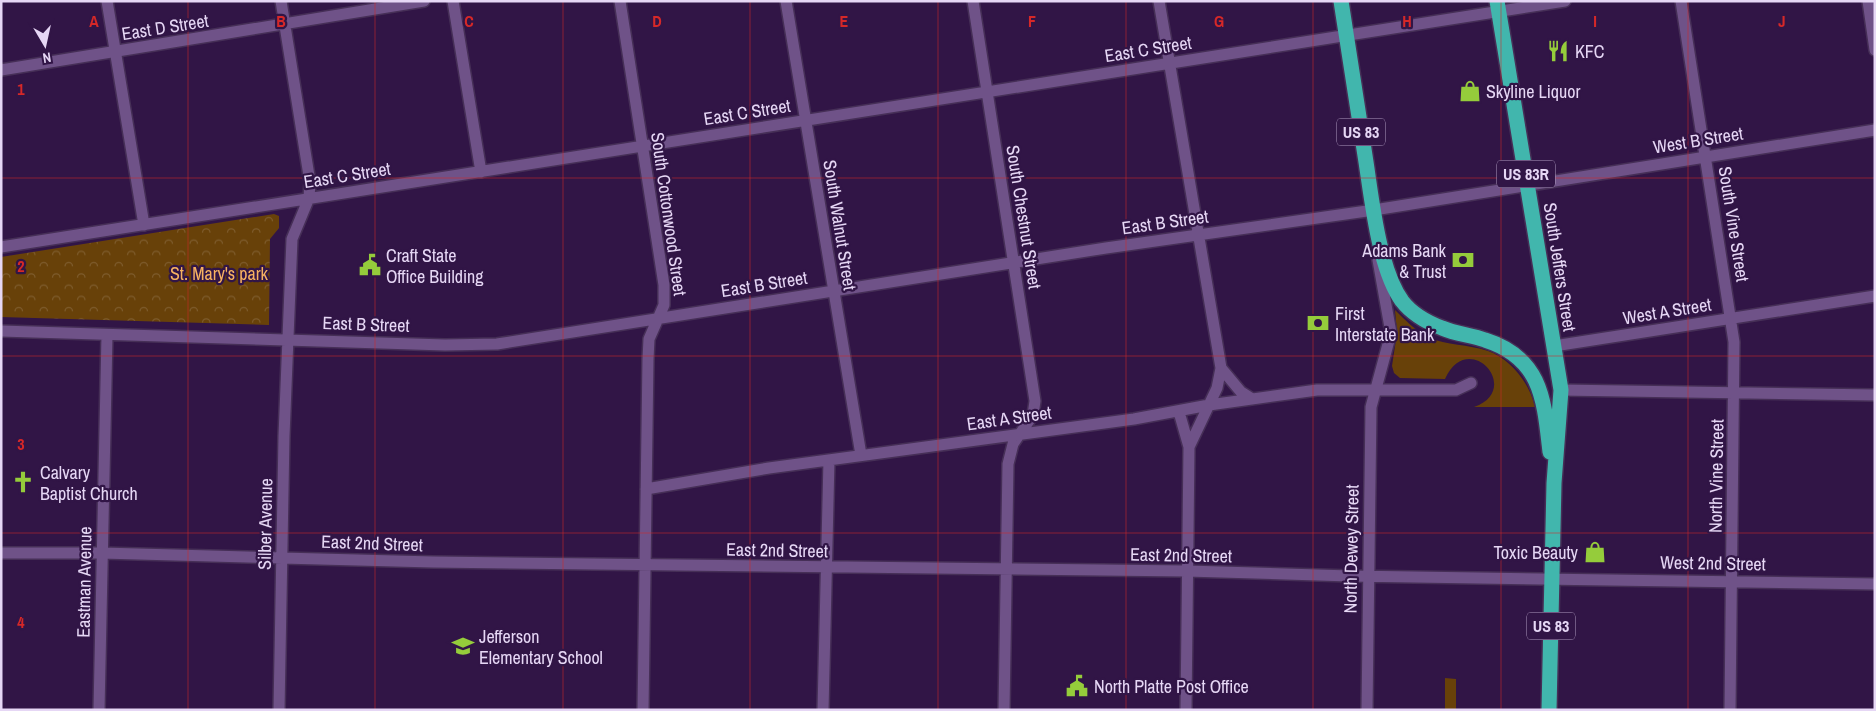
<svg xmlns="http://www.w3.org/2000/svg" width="1876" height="711" font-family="'Archivo Narrow',sans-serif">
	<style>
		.grass { fill: #684109 }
		.park { fill: url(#park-crowns) }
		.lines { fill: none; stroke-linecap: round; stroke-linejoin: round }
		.minor-casing { stroke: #462f57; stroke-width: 14 }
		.highway-casing { stroke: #462f57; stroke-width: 18 }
		.minor { stroke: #6f5288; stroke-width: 11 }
		.highway { stroke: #41b6ad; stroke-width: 15 }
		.grid { fill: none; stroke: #d62828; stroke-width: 1; stroke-opacity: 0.55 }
		.labels { text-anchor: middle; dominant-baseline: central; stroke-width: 4.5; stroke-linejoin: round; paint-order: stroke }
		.shield { fill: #311546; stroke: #b09dc0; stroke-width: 1 }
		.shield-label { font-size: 16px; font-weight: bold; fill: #e6d7f5 }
		.street-label { font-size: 18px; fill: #e6d7f5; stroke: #311546 }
		.poi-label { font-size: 18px; fill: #e6d7f5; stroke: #311546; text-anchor: start }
		.park-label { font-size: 18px; fill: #f7b261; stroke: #311546 }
		.grid-label { font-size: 16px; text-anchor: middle; font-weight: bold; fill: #d62828; stroke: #311546; stroke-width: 4.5; stroke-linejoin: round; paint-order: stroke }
	</style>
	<defs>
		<pattern id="park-crowns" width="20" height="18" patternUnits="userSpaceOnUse" patternTransform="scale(1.25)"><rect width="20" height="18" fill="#684109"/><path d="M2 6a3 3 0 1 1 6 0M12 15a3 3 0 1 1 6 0" fill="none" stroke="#7e5c2d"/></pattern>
	</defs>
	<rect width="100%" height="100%" fill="#311546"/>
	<path class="grass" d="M 1395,310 C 1405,320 1415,330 1428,337 C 1447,346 1468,344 1488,351 C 1511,359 1530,384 1535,407 L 1474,407 C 1524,389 1468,328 1445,379 L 1400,378 L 1394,373 L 1392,366 L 1397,333 Z
		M 1445,678 L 1456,679 L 1456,710 L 1445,710 Z"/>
	<path class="park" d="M 274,214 L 279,216 L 279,228 L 270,239 L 269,325 L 1,317 L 1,257 Z"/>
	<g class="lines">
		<g class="minor-casing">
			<path id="minor" d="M 107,1 L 144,225
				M 453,1 L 481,172
				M 620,1 L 664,285 L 664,305 L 649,339 L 648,359 L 643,710
				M 786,1 L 861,455
				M 973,1 L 1035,401 L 1033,415 L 1013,444 L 1008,464 L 1004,710
				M 1159,1 L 1221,368 L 1217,388 L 1189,447 L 1186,710
				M 1681,1 L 1734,342 L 1730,710
				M 1868,1 L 1875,50
				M 1,70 L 424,1
				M 1,247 L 1565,1
				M 1,331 L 445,345 L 497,344 L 1106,248 L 1374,210 L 1875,130
				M 1554,346 L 1875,296
				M 1221,368 L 1241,392 L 1252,399
				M 1561,390 L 1875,395
				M 1179,412 L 1189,447
				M 646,489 L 769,468 L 1134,419 L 1209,405 L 1317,390 L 1456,390 L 1471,383
				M 1,553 L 102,553 L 433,562 L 1187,571 L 1350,576 L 1875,584
				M 99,710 L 107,335
				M 279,710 L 284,436 L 292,239 L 309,198 L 310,182 L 281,1
				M 823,710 L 829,460
				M 1367,710 L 1371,407 L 1391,333 L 1378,260"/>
		</g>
		<g class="highway-casing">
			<path id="highway" d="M 1341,1 C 1349,55 1358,108 1366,162 C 1372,201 1379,269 1402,301 C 1412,314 1426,322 1442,328 C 1456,334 1471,335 1485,340 C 1542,358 1544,400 1550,452
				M 1497,1 L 1561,390 L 1554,483 L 1549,710"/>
		</g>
		<use href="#minor" class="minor"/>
		<use href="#highway" class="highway"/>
	</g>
	<path class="grid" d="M 188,1 L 188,710M 375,1 L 375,710M 563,1 L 563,710M 750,1 L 750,710M 938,1 L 938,710M 1126,1 L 1126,710M 1313,1 L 1313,710M 1501,1 L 1501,710M 1688,1 L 1688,710M 1,178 L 1875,178M 1,356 L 1875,356M 1,533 L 1875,533"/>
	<defs>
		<g id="restaurant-bare" transform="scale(1.725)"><path d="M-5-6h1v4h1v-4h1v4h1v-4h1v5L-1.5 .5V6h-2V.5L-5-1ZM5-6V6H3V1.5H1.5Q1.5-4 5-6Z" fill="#95cc3b" stroke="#311546" stroke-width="2.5" paint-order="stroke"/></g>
		<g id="shop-bare" transform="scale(1.725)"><path d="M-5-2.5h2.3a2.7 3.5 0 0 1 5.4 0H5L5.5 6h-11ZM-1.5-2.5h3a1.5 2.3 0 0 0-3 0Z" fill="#95cc3b" stroke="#311546" stroke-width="2.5" paint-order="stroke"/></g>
		<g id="bank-bare" transform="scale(1.725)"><path d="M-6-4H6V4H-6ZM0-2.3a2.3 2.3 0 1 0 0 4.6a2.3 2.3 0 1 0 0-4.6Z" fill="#95cc3b" stroke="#311546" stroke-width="2.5" paint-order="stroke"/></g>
		<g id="civic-bare" transform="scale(1.725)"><path d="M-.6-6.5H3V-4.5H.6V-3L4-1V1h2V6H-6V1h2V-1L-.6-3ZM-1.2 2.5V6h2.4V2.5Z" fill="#95cc3b" stroke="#311546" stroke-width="2.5" paint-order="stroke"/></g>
		<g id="church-bare" transform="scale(1.725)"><path d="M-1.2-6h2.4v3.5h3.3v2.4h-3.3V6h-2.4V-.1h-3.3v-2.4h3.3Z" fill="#95cc3b" stroke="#311546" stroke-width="2.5" paint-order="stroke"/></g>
		<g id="school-bare" transform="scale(1.725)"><path d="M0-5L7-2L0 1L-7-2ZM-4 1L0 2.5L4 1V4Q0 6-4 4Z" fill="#95cc3b" stroke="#311546" stroke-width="2.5" paint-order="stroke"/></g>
	</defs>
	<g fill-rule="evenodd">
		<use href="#restaurant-bare" x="1558" y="51"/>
		<use href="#shop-bare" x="1470" y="91"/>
		<use href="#bank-bare" x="1463" y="260"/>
		<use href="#civic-bare" x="370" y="265"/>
		<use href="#bank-bare" x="1318" y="323"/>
		<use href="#church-bare" x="23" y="482"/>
		<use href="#shop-bare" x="1595" y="552"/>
		<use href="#school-bare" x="463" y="646"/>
		<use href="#civic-bare" x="1077" y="686"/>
	</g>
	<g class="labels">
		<g class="shield">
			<rect x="1337" y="118.5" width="48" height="27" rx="4"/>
			<rect x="1497" y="160.5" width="58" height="27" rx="4"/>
			<rect x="1527" y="612.5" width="48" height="27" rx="4"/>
		</g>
		<g class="shield-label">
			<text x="1361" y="132">US 83</text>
			<text x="1526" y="174">US 83R</text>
			<text x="1551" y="626">US 83</text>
		</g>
		<g class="street-label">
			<text transform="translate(165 27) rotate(-9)">East D Street</text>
			<text transform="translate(1148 49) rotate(-9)">East C Street</text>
			<text transform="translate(747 112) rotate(-9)">East C Street</text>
			<text transform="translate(1698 140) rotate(-9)">West B Street</text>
			<text transform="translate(347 175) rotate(-9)">East C Street</text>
			<text transform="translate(669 214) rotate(82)">South Cottonwood Street</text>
			<text transform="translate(1024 217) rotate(81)">South Chestnut Street</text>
			<text transform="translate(1165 222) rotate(-8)">East B Street</text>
			<text transform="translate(1734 224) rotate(81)">South Vine Street</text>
			<text transform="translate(840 225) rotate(81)">South Walnut Street</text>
			<text transform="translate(1560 267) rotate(81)">South Jeffers Street</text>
			<text transform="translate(764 284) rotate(-9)">East B Street</text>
			<text transform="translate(1667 311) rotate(-9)">West A Street</text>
			<text transform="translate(366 324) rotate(2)">East B Street</text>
			<text transform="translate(1009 418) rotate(-8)">East A Street</text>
			<text transform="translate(1716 476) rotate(-89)">North Vine Street</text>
			<text transform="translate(265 524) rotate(-89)">Silber Avenue</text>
			<text transform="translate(372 543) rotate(2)">East 2nd Street</text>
			<text transform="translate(1351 549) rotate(-89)">North Dewey Street</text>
			<text transform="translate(777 550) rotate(1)">East 2nd Street</text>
			<text transform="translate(1181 555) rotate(1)">East 2nd Street</text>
			<text transform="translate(1713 563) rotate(1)">West 2nd Street</text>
			<text transform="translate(84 582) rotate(-89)">Eastman Avenue</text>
		</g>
		<g class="poi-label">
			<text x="1575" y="51">KFC</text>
			<text x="1486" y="91">Skyline Liquor</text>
			<text x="1446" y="250" text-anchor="end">Adams Bank<tspan x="1446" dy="21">&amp; Trust</tspan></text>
			<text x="386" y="255">Craft State<tspan x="386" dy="21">Office Building</tspan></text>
			<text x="1335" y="313">First<tspan x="1335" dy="21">Interstate Bank</tspan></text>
			<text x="40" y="472">Calvary<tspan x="40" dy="21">Baptist Church</tspan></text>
			<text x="1578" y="552" text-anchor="end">Toxic Beauty</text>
			<text x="479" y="636">Jefferson<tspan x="479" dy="21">Elementary School</tspan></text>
			<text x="1094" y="686">North Platte Post Office</text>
		</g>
		<g class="park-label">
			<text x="219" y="273">St. Mary's park</text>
		</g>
	</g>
	<g class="grid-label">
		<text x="94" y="27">A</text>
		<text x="281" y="27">B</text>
		<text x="469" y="27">C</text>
		<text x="657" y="27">D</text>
		<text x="844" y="27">E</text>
		<text x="1032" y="27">F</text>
		<text x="1219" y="27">G</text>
		<text x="1407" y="27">H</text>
		<text x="1595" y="27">I</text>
		<text x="1782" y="27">J</text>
		<text x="21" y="95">1</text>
		<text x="21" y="272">2</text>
		<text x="21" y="450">3</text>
		<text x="21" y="628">4</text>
	</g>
	<rect width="1876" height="711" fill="none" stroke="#e6d7f5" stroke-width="5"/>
	<g transform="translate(45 45) rotate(171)" stroke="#311546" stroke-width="4" paint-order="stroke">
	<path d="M0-4L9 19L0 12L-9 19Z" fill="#e6d7f5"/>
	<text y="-8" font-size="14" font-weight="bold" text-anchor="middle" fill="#e6d7f5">N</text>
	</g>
</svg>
